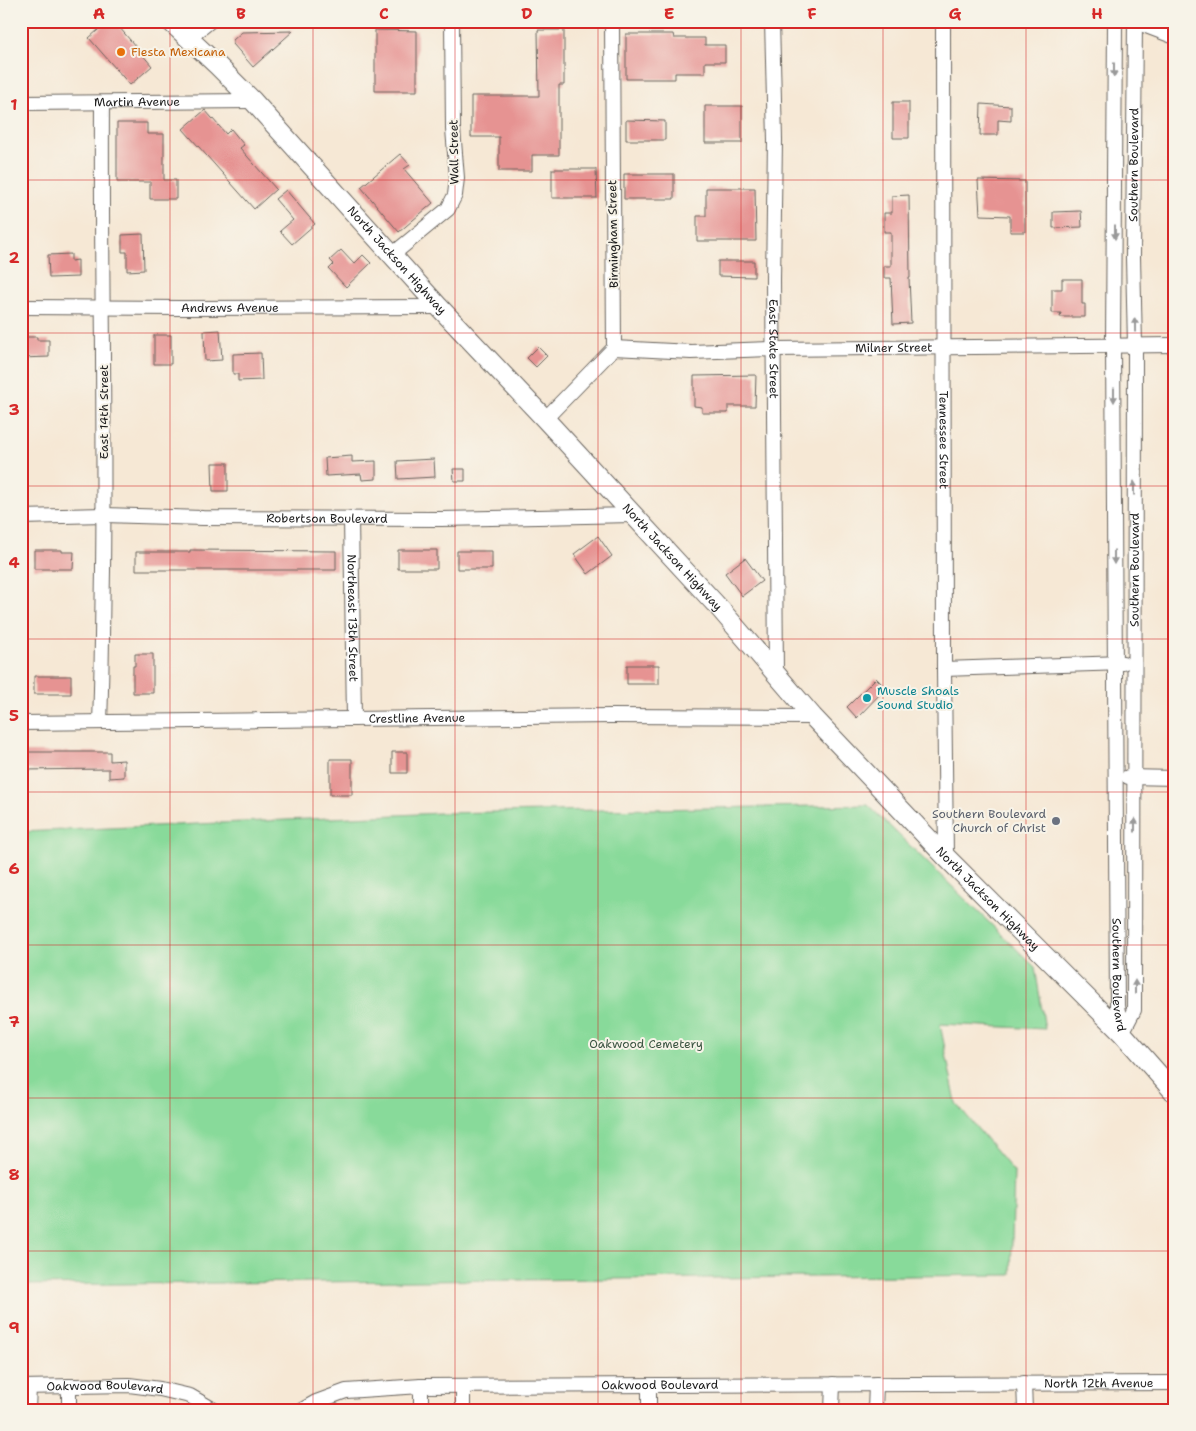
<svg xmlns="http://www.w3.org/2000/svg" width="1196" height="1431" font-family="'Shantell Sans',sans-serif">
	<style>
		.green { fill: #88da9a; stroke: #527b5b }
		.building { fill: #e69392 }
		.lines { fill: none; stroke-linecap: round; stroke-linejoin: round }
		.street-casing { stroke: #68635d; stroke-width: 16 }
		.secondary-casing { stroke: #68635d; stroke-width: 21 }
		.street { stroke: #fff; stroke-width: 14 }
		.secondary { stroke: #fff; stroke-width: 19 }
		.oneway { fill: #999 }
		.grid { fill: none; stroke: #d62828; stroke-width: 1; stroke-opacity: 0.55 }
		.food-dot { fill: #e8710a; stroke: #f7f3e8; stroke-width: 2 }
		.culture-dot { fill: #0f9aa8; stroke: #f7f3e8; stroke-width: 2 }
		.worship-dot { fill: #6b7280; stroke: #f7f3e8; stroke-width: 2 }
		.labels { text-anchor: middle; dominant-baseline: central; stroke-width: 4; stroke-linejoin: round; paint-order: stroke }
		.food-label { font-size: 12px; fill: #c56008; stroke: #f7f3e8; text-anchor: start }
		.street-label { font-size: 12px; fill: #1c1c1c; stroke: #f7f3e8 }
		.culture-label { font-size: 12px; fill: #0d838f; stroke: #f7f3e8; text-anchor: start }
		.worship-label { font-size: 12px; fill: #5b616d; stroke: #f7f3e8; text-anchor: end }
		.park-label { font-size: 12px; fill: #3c5542; stroke: #f7f3e8 }
		.neatline { fill: none; stroke: #d62828; stroke-width: 2 }
		.grid-label { font-size: 16px; text-anchor: middle; font-weight: bold; fill: #d62828 }
	</style>
	<rect width="100%" height="100%" fill="#f7f3e8"/>
	<filter id="ink" filterUnits="userSpaceOnUse"><feTurbulence type="fractalNoise" baseFrequency=".02" numOctaves="2"/><feDisplacementMap in="SourceGraphic" scale="10" xChannelSelector="R" yChannelSelector="G"/><feConvolveMatrix kernelMatrix="1 2 1 2 8 2 1 2 1" color-interpolation-filters="sRGB"/></filter>
	<filter id="wash" filterUnits="userSpaceOnUse"><feTurbulence type="fractalNoise" baseFrequency=".0096" numOctaves="4" result="noise"/><feDisplacementMap in="SourceGraphic" scale="20" xChannelSelector="R" yChannelSelector="G"/><feGaussianBlur stdDeviation="1.12" result="paint"/><feColorMatrix in="noise" values="0 0 0 0 0 0 0 0 0 0 0 0 0 0 0 0 0 1.4 0 .05"/><feComposite in="paint" operator="in"/></filter>
	<g filter="url(#wash)">
		<rect width="100%" height="100%" fill="#f6e8d5"/>
		<path class="green" d="M 868,805 L 1035,967 L 1045,1029 L 940,1024 L 956,1103 L 1014,1172 L 1011,1275 L 21,1285 L 21,832 L 441,813 Z"/>
		<g id="blocks">
			<path class="building" d="M 108,21 L 114,21 L 152,66 L 130,85 L 89,38 Z
				M 375,30 L 417,31 L 417,91 L 375,91 Z
				M 538,30 L 564,30 L 564,85 L 559,85 L 559,155 L 532,155 L 532,171 L 499,171 L 499,137 L 471,137 L 471,96 L 539,96 Z
				M 293,31 L 253,67 L 233,44 L 233,40 L 242,32 Z
				M 626,34 L 673,34 L 674,38 L 705,38 L 705,45 L 725,45 L 725,62 L 705,62 L 705,73 L 675,73 L 675,79 L 626,79 Z
				M 893,102 L 909,102 L 909,138 L 893,138 Z
				M 981,104 L 1011,106 L 1011,121 L 998,120 L 998,135 L 980,135 Z
				M 705,106 L 742,106 L 742,143 L 705,143 Z
				M 205,110 L 226,134 L 231,129 L 244,145 L 240,148 L 276,189 L 254,209 L 183,129 Z
				M 626,120 L 665,121 L 665,140 L 626,140 Z
				M 117,123 L 147,123 L 147,134 L 164,134 L 164,180 L 176,180 L 176,199 L 150,199 L 150,182 L 117,182 Z
				M 400,154 L 410,165 L 404,169 L 433,203 L 399,232 L 361,187 Z
				M 552,169 L 596,169 L 597,198 L 552,198 Z
				M 624,174 L 674,174 L 674,199 L 624,199 Z
				M 978,180 L 1025,181 L 1025,232 L 1010,232 L 1010,216 L 980,215 Z
				M 706,188 L 755,188 L 756,241 L 697,241 L 697,216 L 706,216 Z
				M 286,190 L 315,224 L 292,244 L 280,231 L 293,220 L 275,199 Z
				M 909,195 L 910,278 L 909,278 L 911,323 L 893,324 L 891,278 L 884,278 L 884,266 L 891,266 L 891,232 L 884,232 L 884,213 L 892,213 L 892,196 Z
				M 1081,211 L 1082,227 L 1053,228 L 1053,212 Z
				M 143,234 L 144,270 L 127,271 L 127,252 L 122,252 L 122,235 Z
				M 341,250 L 354,264 L 363,255 L 371,263 L 346,287 L 329,269 L 334,264 L 330,260 Z
				M 71,254 L 71,261 L 78,260 L 78,277 L 49,278 L 48,255 Z
				M 718,261 L 754,261 L 754,277 L 718,276 Z
				M 1062,279 L 1082,279 L 1082,304 L 1085,304 L 1085,317 L 1060,317 L 1061,313 L 1052,313 L 1052,289 L 1062,289 Z
				M 220,330 L 222,360 L 205,361 L 204,331 Z
				M 154,335 L 171,335 L 171,364 L 154,364 Z
				M 21,337 L 37,337 L 37,340 L 49,340 L 49,357 L 21,358 Z
				M 538,347 L 547,356 L 536,367 L 527,358 Z
				M 261,353 L 262,380 L 238,381 L 238,374 L 233,374 L 233,354 Z
				M 756,375 L 755,406 L 728,406 L 728,413 L 702,413 L 702,407 L 694,406 L 694,376 Z
				M 352,456 L 352,462 L 376,461 L 376,479 L 362,480 L 361,474 L 326,476 L 325,458 Z
				M 434,459 L 435,477 L 398,479 L 397,461 Z
				M 212,463 L 228,463 L 228,491 L 213,491 Z
				M 453,469 L 465,469 L 465,481 L 454,481 Z
				M 598,536 L 612,556 L 588,574 L 574,554 Z
				M 34,550 L 62,550 L 62,552 L 74,552 L 73,569 L 34,569 Z
				M 190,550 L 336,551 L 336,570 L 136,570 L 136,552 L 190,552 Z
				M 398,550 L 437,550 L 437,569 L 398,569 Z
				M 457,551 L 492,551 L 492,569 L 457,569 Z
				M 745,558 L 762,581 L 742,596 L 725,573 Z
				M 135,654 L 153,654 L 153,693 L 133,693 L 133,666 L 135,666 Z
				M 627,665 L 659,665 L 659,684 L 627,684 Z
				M 34,676 L 71,676 L 71,694 L 34,694 Z
				M 876,678 L 886,688 L 857,718 L 847,707 Z
				M 21,752 L 110,752 L 110,761 L 124,760 L 124,777 L 109,778 L 109,769 L 21,770 Z
				M 392,752 L 407,752 L 407,773 L 392,773 Z
				M 330,759 L 352,759 L 352,795 L 330,795 Z"/>
		</g>
	</g>
	<g filter="url(#ink)">
		<use href="#blocks" fill-opacity="0" stroke="#68635d" stroke-width="1"/>
		<g class="lines">
			<g class="street-casing">
				<g id="street">
					<path id="s1" d="M 772,21 L 775,140 L 773,280 L 776,674"/>
					<path id="s2" d="M 943,21 L 944,669 L 946,857"/>
					<path id="s3" d="M 1115,21 L 1113,345 L 1117,1006 L 1122,1033"/>
					<path d="M 1133,21 L 1175,37"/>
					<path d="M 189,38 L 210,21"/>
					<path id="s4" d="M 21,103 L 253,101"/>
					<path d="M 392,255 L 448,209 L 455,195 L 457,178 L 453,129 L 452,21"/>
					<path id="s5" d="M 21,307 L 181,308 L 439,307"/>
					<path id="s6" d="M 614,348 L 691,352 L 773,349 L 1175,345"/>
					<path d="M 545,419 L 614,348 L 612,21"/>
					<path id="s7" d="M 21,517 L 104,515 L 203,518 L 441,519 L 633,515"/>
					<path id="s8" d="M 351,518 L 354,719"/>
					<path d="M 944,669 L 1123,663"/>
					<path d="M 100,722 C 102,672 102,622 103,571 C 105,415 101,259 102,103"/>
					<path id="s9" d="M 21,723 L 610,716 L 813,717"/>
					<path d="M 1128,777 L 1175,778"/>
					<path id="s10" d="M 1122,1033 L 1134,1010 L 1135,345 L 1133,257 L 1135,21"/>
					<path d="M 1024,1383 L 1025,1410"/>
					<path d="M 421,1386 L 421,1410"/>
					<path d="M 463,1386 L 463,1410"/>
					<path id="s11" d="M 21,1387 L 129,1385 L 160,1389 L 190,1396 L 214,1410"/>
					<path d="M 28,1410 L 29,1387"/>
					<path d="M 69,1410 L 69,1386"/>
					<path id="s12" d="M 302,1410 L 316,1402 L 346,1391 L 421,1386 L 1175,1383"/>
					<path d="M 649,1410 L 649,1386"/>
					<path d="M 832,1410 L 833,1384"/>
					<path d="M 875,1410 L 876,1384"/>
				</g>
			</g>
			<g class="secondary-casing">
				<g id="secondary">
					<path id="s13" d="M 170,21 L 217,65 L 253,101 L 439,307 L 545,419 L 721,610 L 813,717 L 946,857 L 1122,1033 L 1175,1093"/>
				</g>
			</g>
			<use href="#street" class="street"/>
			<use href="#secondary" class="secondary"/>
		</g>
		<defs><path id="oneway-solid" d="M-6-.8H1V-3.2L6.5 0L1 3.2V.8H-6Z" transform="scale(1.25)"/></defs>
		<g class="oneway">
			<use href="#oneway-solid" transform="translate(1114 70) rotate(90)"/>
			<use href="#oneway-solid" transform="translate(1115 232) rotate(90)"/>
			<use href="#oneway-solid" transform="translate(1135 325) rotate(-91)"/>
			<use href="#oneway-solid" transform="translate(1114 395) rotate(90)"/>
			<use href="#oneway-solid" transform="translate(1134 488) rotate(-90)"/>
			<use href="#oneway-solid" transform="translate(1114 557) rotate(90)"/>
			<use href="#oneway-solid" transform="translate(1135 825) rotate(-90)"/>
			<use href="#oneway-solid" transform="translate(1135 987) rotate(-90)"/>
		</g>
	</g>
	<path class="grid" d="M 170,21 L 170,1410M 313,21 L 313,1410M 455,21 L 455,1410M 598,21 L 598,1410M 741,21 L 741,1410M 883,21 L 883,1410M 1026,21 L 1026,1410M 21,180 L 1175,180M 21,333 L 1175,333M 21,486 L 1175,486M 21,639 L 1175,639M 21,792 L 1175,792M 21,945 L 1175,945M 21,1098 L 1175,1098M 21,1251 L 1175,1251"/>
	<circle class="food-dot" cx="121" cy="52" r="5"/>
	<circle class="culture-dot" cx="867" cy="698" r="5"/>
	<circle class="worship-dot" cx="1056" cy="821" r="5"/>
	<g class="labels">
		<g class="food-label">
			<text x="131" y="52">Fiesta Mexicana</text>
		</g>
		<g class="street-label">
			<text stroke="none"><textPath href="#s4" startOffset="116">Martin Avenue</textPath></text>
			<text transform="translate(454 152) rotate(-91)">Wall Street</text>
			<text stroke="none"><textPath href="#s10" startOffset="871">Southern Boulevard</textPath></text>
			<text transform="translate(613 234) rotate(-91)">Birmingham Street</text>
			<text stroke="none"><textPath href="#s13" startOffset="330">North Jackson Highway</textPath></text>
			<text stroke="none"><textPath href="#s5" startOffset="209">Andrews Avenue</textPath></text>
			<text stroke="none"><textPath href="#s1" startOffset="328">East State Street</textPath></text>
			<text stroke="none"><textPath href="#s6" startOffset="280">Milner Street</textPath></text>
			<text transform="translate(104 412) rotate(-90)">East 14th Street</text>
			<text stroke="none"><textPath href="#s2" startOffset="419">Tennessee Street</textPath></text>
			<text stroke="none"><textPath href="#s7" startOffset="306">Robertson Boulevard</textPath></text>
			<text stroke="none"><textPath href="#s13" startOffset="735">North Jackson Highway</textPath></text>
			<text stroke="none"><textPath href="#s10" startOffset="466">Southern Boulevard</textPath></text>
			<text stroke="none"><textPath href="#s8" startOffset="100">Northeast 13th Street</textPath></text>
			<text stroke="none"><textPath href="#s9" startOffset="396">Crestline Avenue</textPath></text>
			<text stroke="none"><textPath href="#s13" startOffset="1200">North Jackson Highway</textPath></text>
			<text stroke="none"><textPath href="#s3" startOffset="954">Southern Boulevard</textPath></text>
			<text stroke="none"><textPath href="#s12" startOffset="801">North 12th Avenue</textPath></text>
			<text stroke="none"><textPath href="#s12" startOffset="362">Oakwood Boulevard</textPath></text>
			<text stroke="none"><textPath href="#s11" startOffset="84">Oakwood Boulevard</textPath></text>
		</g>
		<g class="culture-label">
			<text x="877" y="691">Muscle Shoals<tspan x="877" dy="14">Sound Studio</tspan></text>
		</g>
		<g class="worship-label">
			<text x="1046" y="814">Southern Boulevard<tspan x="1046" dy="14">Church of Christ</tspan></text>
		</g>
		<g class="park-label">
			<text x="646" y="1044">Oakwood Cemetery</text>
		</g>
	</g>
	<rect width="1196" height="1431" fill="none" stroke="#f7f3e8" stroke-width="55"/>
	<rect x="28" y="28" width="1140" height="1376" class="neatline"/>
	<g class="grid-label">
		<text x="99" y="19">A</text>
		<text x="241" y="19">B</text>
		<text x="384" y="19">C</text>
		<text x="527" y="19">D</text>
		<text x="669" y="19">E</text>
		<text x="812" y="19">F</text>
		<text x="955" y="19">G</text>
		<text x="1097" y="19">H</text>
		<text x="14" y="110">1</text>
		<text x="14" y="263">2</text>
		<text x="14" y="415">3</text>
		<text x="14" y="568">4</text>
		<text x="14" y="721">5</text>
		<text x="14" y="874">6</text>
		<text x="14" y="1027">7</text>
		<text x="14" y="1180">8</text>
		<text x="14" y="1333">9</text>
	</g>
</svg>
